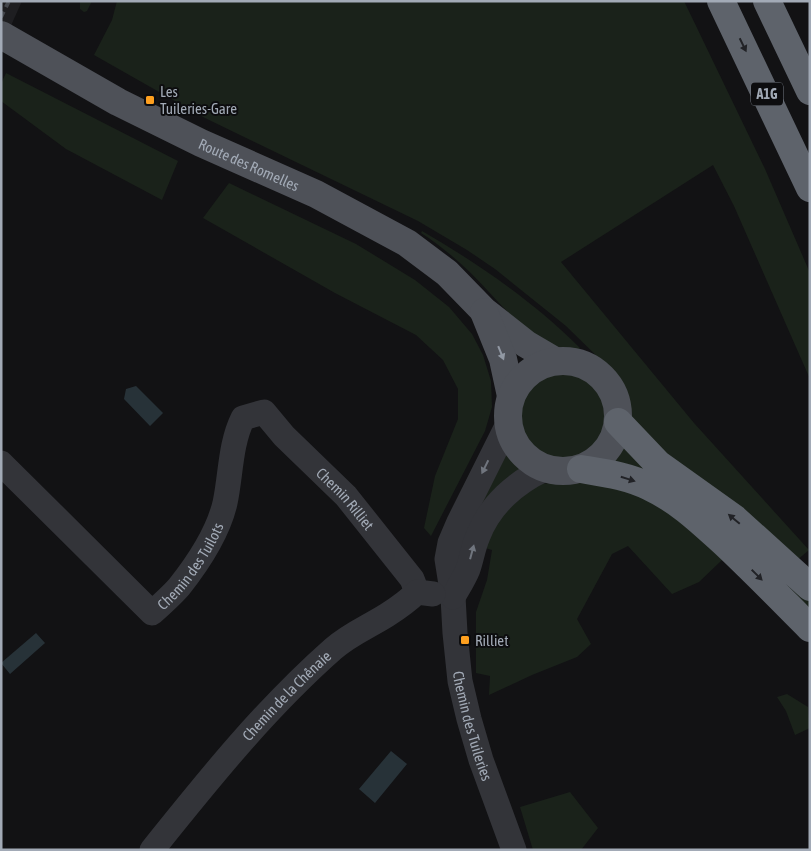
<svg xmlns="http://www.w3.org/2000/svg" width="811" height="851" font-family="'Asap Condensed',sans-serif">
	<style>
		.built { fill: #1e1e21 }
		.green { fill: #1a221a }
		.water { fill: #273238 }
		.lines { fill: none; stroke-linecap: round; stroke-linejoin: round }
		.minor { stroke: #333439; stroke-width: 25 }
		.major { stroke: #4e5158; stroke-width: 28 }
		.highway { stroke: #5e636b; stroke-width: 28 }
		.rail { stroke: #45484e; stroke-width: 4; stroke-dasharray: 6 5; stroke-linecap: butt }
		.oneway { fill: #212226 }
		.oneway2 { fill: #9198a3 }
		.oneway3 { fill: #70757e }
		.poi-dot { fill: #ffa01f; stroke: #0d0d0f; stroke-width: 2 }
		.labels { text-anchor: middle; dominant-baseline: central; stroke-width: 4; stroke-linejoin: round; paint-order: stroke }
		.shield { fill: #0d0d0f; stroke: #757b84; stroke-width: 1 }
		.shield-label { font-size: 14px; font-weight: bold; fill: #a2aab6 }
		.poi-label { font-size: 15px; fill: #a2aab6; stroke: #0d0d0f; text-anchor: start }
		.street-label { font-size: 15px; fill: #a2aab6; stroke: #0d0d0f }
	</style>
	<rect width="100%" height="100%" fill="#121214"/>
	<path class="built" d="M 1,1 L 22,1 L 1,48 Z"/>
	<path class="green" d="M 80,1 L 92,1 L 87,11 L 84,12 L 80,9 Z
		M 117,1 L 684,1 L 765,169 L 810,273 L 810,379 L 734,206 L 713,165 L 561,262 L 694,423 L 809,550 L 796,561 L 672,464 L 633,420 L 627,397 L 614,373 L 566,326 L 495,269 L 467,250 L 418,221 L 205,118 L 94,55 L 112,20 Z
		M 6,73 L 178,161 L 162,200 L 66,149 L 1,101 L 1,84 Z
		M 229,183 L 356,244 L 415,280 L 449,307 L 472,334 L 483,355 L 491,381 L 492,407 L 485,431 L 431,536 L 424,528 L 435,476 L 458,419 L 458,389 L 443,360 L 416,335 L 335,293 L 203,218 Z
		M 422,231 C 479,264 534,302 580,348 L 577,352 C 565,350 554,349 544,343 C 522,329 505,309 488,291 C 468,269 446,249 421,233 Z
		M519 416a44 44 0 1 1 88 0a44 44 0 1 1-88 0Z
		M 627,445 L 810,597 L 810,610 L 612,462 L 623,447 Z
		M 506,449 L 522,466 L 522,469 L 460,540 Z
		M 588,481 L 623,485 L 684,521 L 722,560 L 699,582 L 672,594 L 628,546 L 612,554 L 577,619 L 591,644 L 577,657 L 532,675 L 489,695 L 490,676 L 476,673 L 476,612 L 487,580 L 492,550 L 482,547 L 498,518 L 537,484 Z
		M 787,694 L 808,707 L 810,728 L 795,735 L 786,711 L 777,697 Z
		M 570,792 L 598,828 L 581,850 L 533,850 L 520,807 Z"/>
	<path class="water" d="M 136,386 L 163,413 L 150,426 L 124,399 L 126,389 Z
		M 36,633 L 45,643 L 10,674 L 1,663 Z
		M 391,751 L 407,764 L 375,803 L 359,789 Z"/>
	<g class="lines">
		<g class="minor">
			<path id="s1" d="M 508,424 L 459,522 L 450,543 L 447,559 L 453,597 L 455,633 L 460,681 L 469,719 L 481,760 L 514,850"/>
			<path id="s2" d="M 1,463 L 152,613 C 161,605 171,596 179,587 C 198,563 218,533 225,503 C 231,475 230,444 243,418 L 264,412 L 284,436 L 346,496 L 412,579 L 417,592"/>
			<path d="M 453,597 C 458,588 464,579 468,569 C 472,558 473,547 478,536 C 490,505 516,482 545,469"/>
			<path id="s3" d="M 152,850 C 208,780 265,709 333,649 C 350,634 368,627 387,615 C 398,608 408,601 417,592 L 433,594"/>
		</g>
		<g class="major">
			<path id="s4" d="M 1,35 L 118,102 L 201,143 L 316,194 L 407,243 L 447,273 L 484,311 L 526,344 L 555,361"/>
			<path d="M 484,312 L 503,359 L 511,396"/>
			<circle cx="563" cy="416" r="55"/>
		</g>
		<path class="highway" d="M 721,1 L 810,188
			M 767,1 L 810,91
			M 618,422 L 658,464 L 735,519 L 810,587
			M 581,469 C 605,473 628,476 650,487 C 678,500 701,522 723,542 C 753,570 781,599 810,628"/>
		<path class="rail" d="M 1,17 L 9,1"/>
	</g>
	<defs><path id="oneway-solid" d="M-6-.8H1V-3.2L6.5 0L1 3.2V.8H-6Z" transform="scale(1.25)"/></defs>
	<g class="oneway">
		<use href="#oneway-solid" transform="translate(743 45) rotate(64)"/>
		<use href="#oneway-solid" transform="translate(628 479) rotate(17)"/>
		<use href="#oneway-solid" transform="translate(734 519) rotate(-140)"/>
		<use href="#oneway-solid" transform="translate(757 575) rotate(45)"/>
	</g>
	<use class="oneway2" href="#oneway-solid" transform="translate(501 353) rotate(68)"/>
	<g class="oneway3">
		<use href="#oneway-solid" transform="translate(485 467) rotate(116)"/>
		<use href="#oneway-solid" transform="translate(472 552) rotate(-75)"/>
	</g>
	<g class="poi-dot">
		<rect x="145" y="95" width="10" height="10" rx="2.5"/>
		<rect x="460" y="635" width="10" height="10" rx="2.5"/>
	</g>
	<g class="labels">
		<rect class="shield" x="751" y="82.5" width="32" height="23" rx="4"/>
		<g class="shield-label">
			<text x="767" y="94">A1G</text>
		</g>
		<g class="poi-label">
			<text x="160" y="91">Les<tspan x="160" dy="17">Tuileries-Gare</tspan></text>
			<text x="475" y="640">Rilliet</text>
		</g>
		<g class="street-label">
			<text stroke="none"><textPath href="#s4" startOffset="280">Route des Romelles</textPath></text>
			<text stroke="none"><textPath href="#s2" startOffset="575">Chemin Rilliet</textPath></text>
			<text stroke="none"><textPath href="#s2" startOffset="274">Chemin des Tuilots</textPath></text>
			<text stroke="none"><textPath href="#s3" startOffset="205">Chemin de la Chênaie</textPath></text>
			<text stroke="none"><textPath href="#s1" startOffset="318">Chemin des Tuileries</textPath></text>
		</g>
	</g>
	<rect width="811" height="851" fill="none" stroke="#a2aab6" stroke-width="5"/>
</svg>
